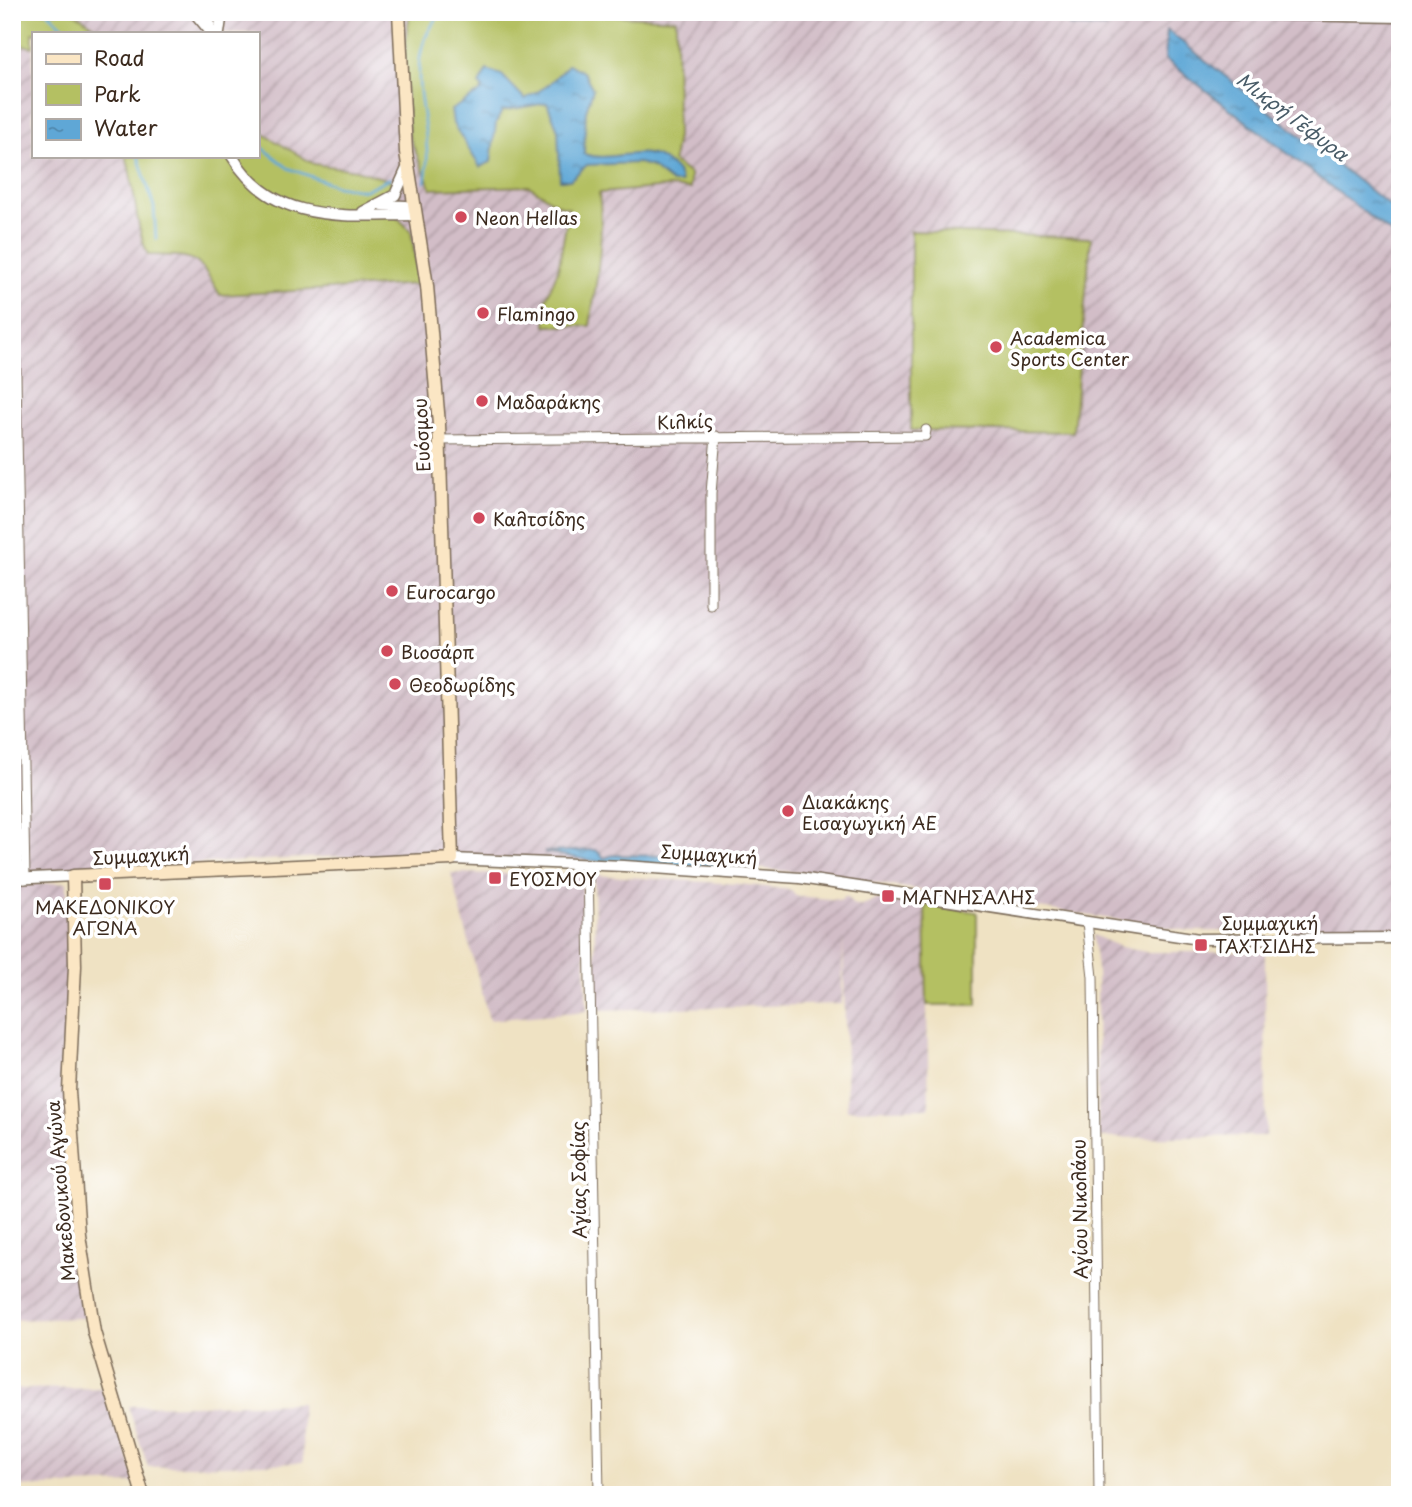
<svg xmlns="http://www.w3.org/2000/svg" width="1412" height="1507" font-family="'Playpen Sans',sans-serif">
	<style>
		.industrial { fill: url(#industrial-furrows); fill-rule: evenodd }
		.green { fill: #b4c062; stroke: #787540; stroke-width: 2 }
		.water { fill: url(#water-ripples); stroke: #4d687a; stroke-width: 2 }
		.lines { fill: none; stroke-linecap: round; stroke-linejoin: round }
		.stream { stroke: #5fa7d6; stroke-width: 2.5 }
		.minor-casing { stroke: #7a6a58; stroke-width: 11 }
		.tertiary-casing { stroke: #7a6a58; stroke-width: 13 }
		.secondary-casing { stroke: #7a6a58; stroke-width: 15 }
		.minor { stroke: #fff; stroke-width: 9 }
		.tertiary { stroke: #fff; stroke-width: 10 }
		.secondary { stroke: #fbe6c4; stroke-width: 12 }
		.poi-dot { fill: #d1495b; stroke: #fff; stroke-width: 2.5 }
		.labels { text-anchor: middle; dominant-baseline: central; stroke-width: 7; stroke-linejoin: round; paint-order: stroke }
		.poi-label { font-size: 18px; fill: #3b2a1e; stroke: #fff; text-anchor: start }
		.street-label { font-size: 18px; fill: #3b2a1e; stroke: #fff }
		.water-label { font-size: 19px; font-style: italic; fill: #495c68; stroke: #fff }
	</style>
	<defs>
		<pattern id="industrial-furrows" width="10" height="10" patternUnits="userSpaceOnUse" patternTransform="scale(1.75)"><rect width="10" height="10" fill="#d2bdc7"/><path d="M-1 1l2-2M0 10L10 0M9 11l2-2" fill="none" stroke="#ac9aa1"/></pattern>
		<pattern id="water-ripples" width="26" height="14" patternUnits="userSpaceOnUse" patternTransform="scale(1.75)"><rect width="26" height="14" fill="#5fa7d6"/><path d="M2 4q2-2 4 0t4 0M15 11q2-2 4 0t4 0" fill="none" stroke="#5088ad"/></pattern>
	</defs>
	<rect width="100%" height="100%" fill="#fff"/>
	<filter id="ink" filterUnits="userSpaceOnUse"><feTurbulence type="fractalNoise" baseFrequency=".0143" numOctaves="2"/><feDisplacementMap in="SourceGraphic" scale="14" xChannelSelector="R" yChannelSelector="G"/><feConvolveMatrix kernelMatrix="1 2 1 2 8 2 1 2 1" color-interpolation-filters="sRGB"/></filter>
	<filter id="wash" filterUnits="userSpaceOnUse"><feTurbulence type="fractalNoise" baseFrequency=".00686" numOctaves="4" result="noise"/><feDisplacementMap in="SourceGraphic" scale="28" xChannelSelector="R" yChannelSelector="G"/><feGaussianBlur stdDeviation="1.57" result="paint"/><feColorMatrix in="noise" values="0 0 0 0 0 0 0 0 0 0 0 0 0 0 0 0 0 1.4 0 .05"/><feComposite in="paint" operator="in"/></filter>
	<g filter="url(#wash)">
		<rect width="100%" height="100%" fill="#efe2c3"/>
		<path class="industrial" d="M 12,12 L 1400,12 L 1400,933 L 1190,931 L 821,875 L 725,865 L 344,856 L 12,873 ZM 33,33 L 257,33 L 257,156 L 33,156 Z
			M 451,873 L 582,875 L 587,1011 L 489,1020 Z
			M 594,875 L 740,884 L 791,890 L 796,896 L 842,900 L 843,897 L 848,897 L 852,904 L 862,906 L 878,899 L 925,905 L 929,1108 L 847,1110 L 843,939 L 842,1004 L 596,1010 Z
			M 67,882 L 68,1147 L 85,1318 L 12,1320 L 12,885 Z
			M 1093,935 L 1121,947 L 1146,952 L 1265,952 L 1266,1136 L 1098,1138 L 1097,969 Z
			M 104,1388 L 137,1483 L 12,1487 L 12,1389 Z
			M 301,1403 L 303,1463 L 148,1467 L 128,1406 Z"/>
		<path class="green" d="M 18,12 L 73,12 L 105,33 L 33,33 L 33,47 L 17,44 Z
			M 410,12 L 549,12 L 676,19 L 677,136 L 673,162 L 690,174 L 690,189 L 669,187 L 599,193 C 605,238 596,282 590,326 L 546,326 L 546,299 L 558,270 L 569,208 L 558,205 L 529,186 L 431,189 L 409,136 L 404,56 Z
			M 257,130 L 314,164 L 356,170 L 399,183 L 396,216 L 411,231 L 419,284 L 220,295 C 196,253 195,256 148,255 C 134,223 136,189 126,156 L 257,156 Z
			M 911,231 L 1091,238 L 1073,432 L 911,430 Z
			M 925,905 L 977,912 L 977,1005 L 927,1005 Z"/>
		<path class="water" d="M 1063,18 L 1106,20 L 1106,28 L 1069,26 Z
			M 1167,30 L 1400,214 L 1400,240 L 1165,59 Z
			M 569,64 L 584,73 L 593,89 L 586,111 L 584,154 C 612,164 640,143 665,161 C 674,168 679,171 681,183 L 672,183 L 650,166 L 638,163 L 587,165 L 570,180 L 560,180 L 558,130 L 547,103 L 502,111 L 496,123 L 491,162 L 480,167 L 453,124 L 451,110 L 479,93 L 483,88 L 479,84 L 487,70 L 502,75 L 525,99 L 547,86 Z
			M 596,850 L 604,858 L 613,855 L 682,856 L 748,864 L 672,870 L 605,863 L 544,852 Z"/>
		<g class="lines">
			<path class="stream" d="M 48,12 L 70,33
				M 257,143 L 288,168 L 337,186 L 365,190 L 390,178
				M 138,156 L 154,207 L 156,239
				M 425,182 C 437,124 394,61 443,12 L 452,12"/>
		</g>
	</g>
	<g filter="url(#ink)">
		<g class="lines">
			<g class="minor-casing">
				<path id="minor" d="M 12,150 L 25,879
					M 439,440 L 925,436 L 926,430
					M 711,605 L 711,493 L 716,436
					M 588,864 L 599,1495
					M 1087,922 L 1093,977 L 1099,1495"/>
			</g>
			<g class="tertiary-casing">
				<path id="tertiary" d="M 194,12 L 210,31
					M 209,12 L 210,30
					M 1120,12 L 1400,17
					M 219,33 L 222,12
					M 232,156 C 274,226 346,215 416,215
					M 383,205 L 406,206 L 416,215
					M 363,212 L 395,195 L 408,166
					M 452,859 L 624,866 L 800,878 L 1199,939 L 1400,938
					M 12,879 L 73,876"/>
			</g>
			<g class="secondary-casing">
				<path id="secondary" d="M 143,1495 L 94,1332 L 79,1235 L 69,1091 L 75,966 L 73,876 L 452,859 L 439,424 L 427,286 L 406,152 L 399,12"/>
			</g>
			<use href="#minor" class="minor"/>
			<use href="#tertiary" class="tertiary"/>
			<use href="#secondary" class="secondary"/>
		</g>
	</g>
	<g class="poi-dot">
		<circle cx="461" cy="217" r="7"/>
		<circle cx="483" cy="313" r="7"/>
		<circle cx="996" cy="347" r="7"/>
		<circle cx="482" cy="401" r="7"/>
		<circle cx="479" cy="518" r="7"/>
		<circle cx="392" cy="591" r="7"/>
		<circle cx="387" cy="651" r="7"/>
		<circle cx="395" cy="684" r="7"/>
		<circle cx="788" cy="811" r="7"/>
		<rect x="488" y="871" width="14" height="14" rx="3.5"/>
		<rect x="98" y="877" width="14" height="14" rx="3.5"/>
		<rect x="881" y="889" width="14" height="14" rx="3.5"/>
		<rect x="1194" y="938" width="14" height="14" rx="3.5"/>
	</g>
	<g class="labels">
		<g class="poi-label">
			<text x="475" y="217">Neon Hellas</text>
			<text x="497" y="313">Flamingo</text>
			<text x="1010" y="337">Academica<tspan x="1010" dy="21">Sports Center</tspan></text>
			<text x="496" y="401">Μαδαράκης</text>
			<text x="493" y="518">Καλτσίδης</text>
			<text x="406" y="591">Eurocargo</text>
			<text x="401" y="651">Βιοσάρπ</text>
			<text x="409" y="684">Θεοδωρίδης</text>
			<text x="802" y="801">Διακάκης<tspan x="802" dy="21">Εισαγωγική ΑΕ</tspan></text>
			<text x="509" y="878">ΕΥΟΣΜΟΥ</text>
			<text x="902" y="896">ΜΑΓΝΗΣΑΛΗΣ</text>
			<text x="105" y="906" text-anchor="middle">ΜΑΚΕΔΟΝΙΚΟΥ<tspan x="105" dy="21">ΑΓΩΝΑ</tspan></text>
			<text x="1215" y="945">ΤΑΧΤΣΙΔΗΣ</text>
		</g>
		<g class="street-label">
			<text transform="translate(685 421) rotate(-2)">Κιλκίς</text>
			<text transform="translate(421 435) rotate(-93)">Ευόσμου</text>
			<text transform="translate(709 854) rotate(4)">Συμμαχική</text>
			<text transform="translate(141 855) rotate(-3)">Συμμαχική</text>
			<text x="1270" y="922">Συμμαχική</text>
			<text transform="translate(578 1180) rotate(-91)">Αγίας Σοφίας</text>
			<text transform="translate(60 1191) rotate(-95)">Μακεδονικού Αγώνα</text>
			<text transform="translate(1079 1209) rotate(-91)">Αγίου Νικολάου</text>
		</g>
		<g class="water-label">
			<text transform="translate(1293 116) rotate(37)">Μικρή Γέφυρα</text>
		</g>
	</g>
	<rect width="1412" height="1507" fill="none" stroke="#fff" stroke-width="42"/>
	<rect x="32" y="32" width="228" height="126" fill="#ffffff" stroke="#b1aaa5" stroke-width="2"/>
	<rect x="46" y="54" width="35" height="10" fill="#fbe6c4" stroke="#b1aaa5" stroke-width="2"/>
	<text x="94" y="66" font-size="21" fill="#3b2a1e">Road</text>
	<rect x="46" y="84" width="35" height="21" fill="#b4c062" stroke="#b1aaa5" stroke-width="2"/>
	<text x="94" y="102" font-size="21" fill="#3b2a1e">Park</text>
	<rect x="46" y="119" width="35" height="21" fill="url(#water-ripples)" stroke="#b1aaa5" stroke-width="2"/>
	<text x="94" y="136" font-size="21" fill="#3b2a1e">Water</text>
</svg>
